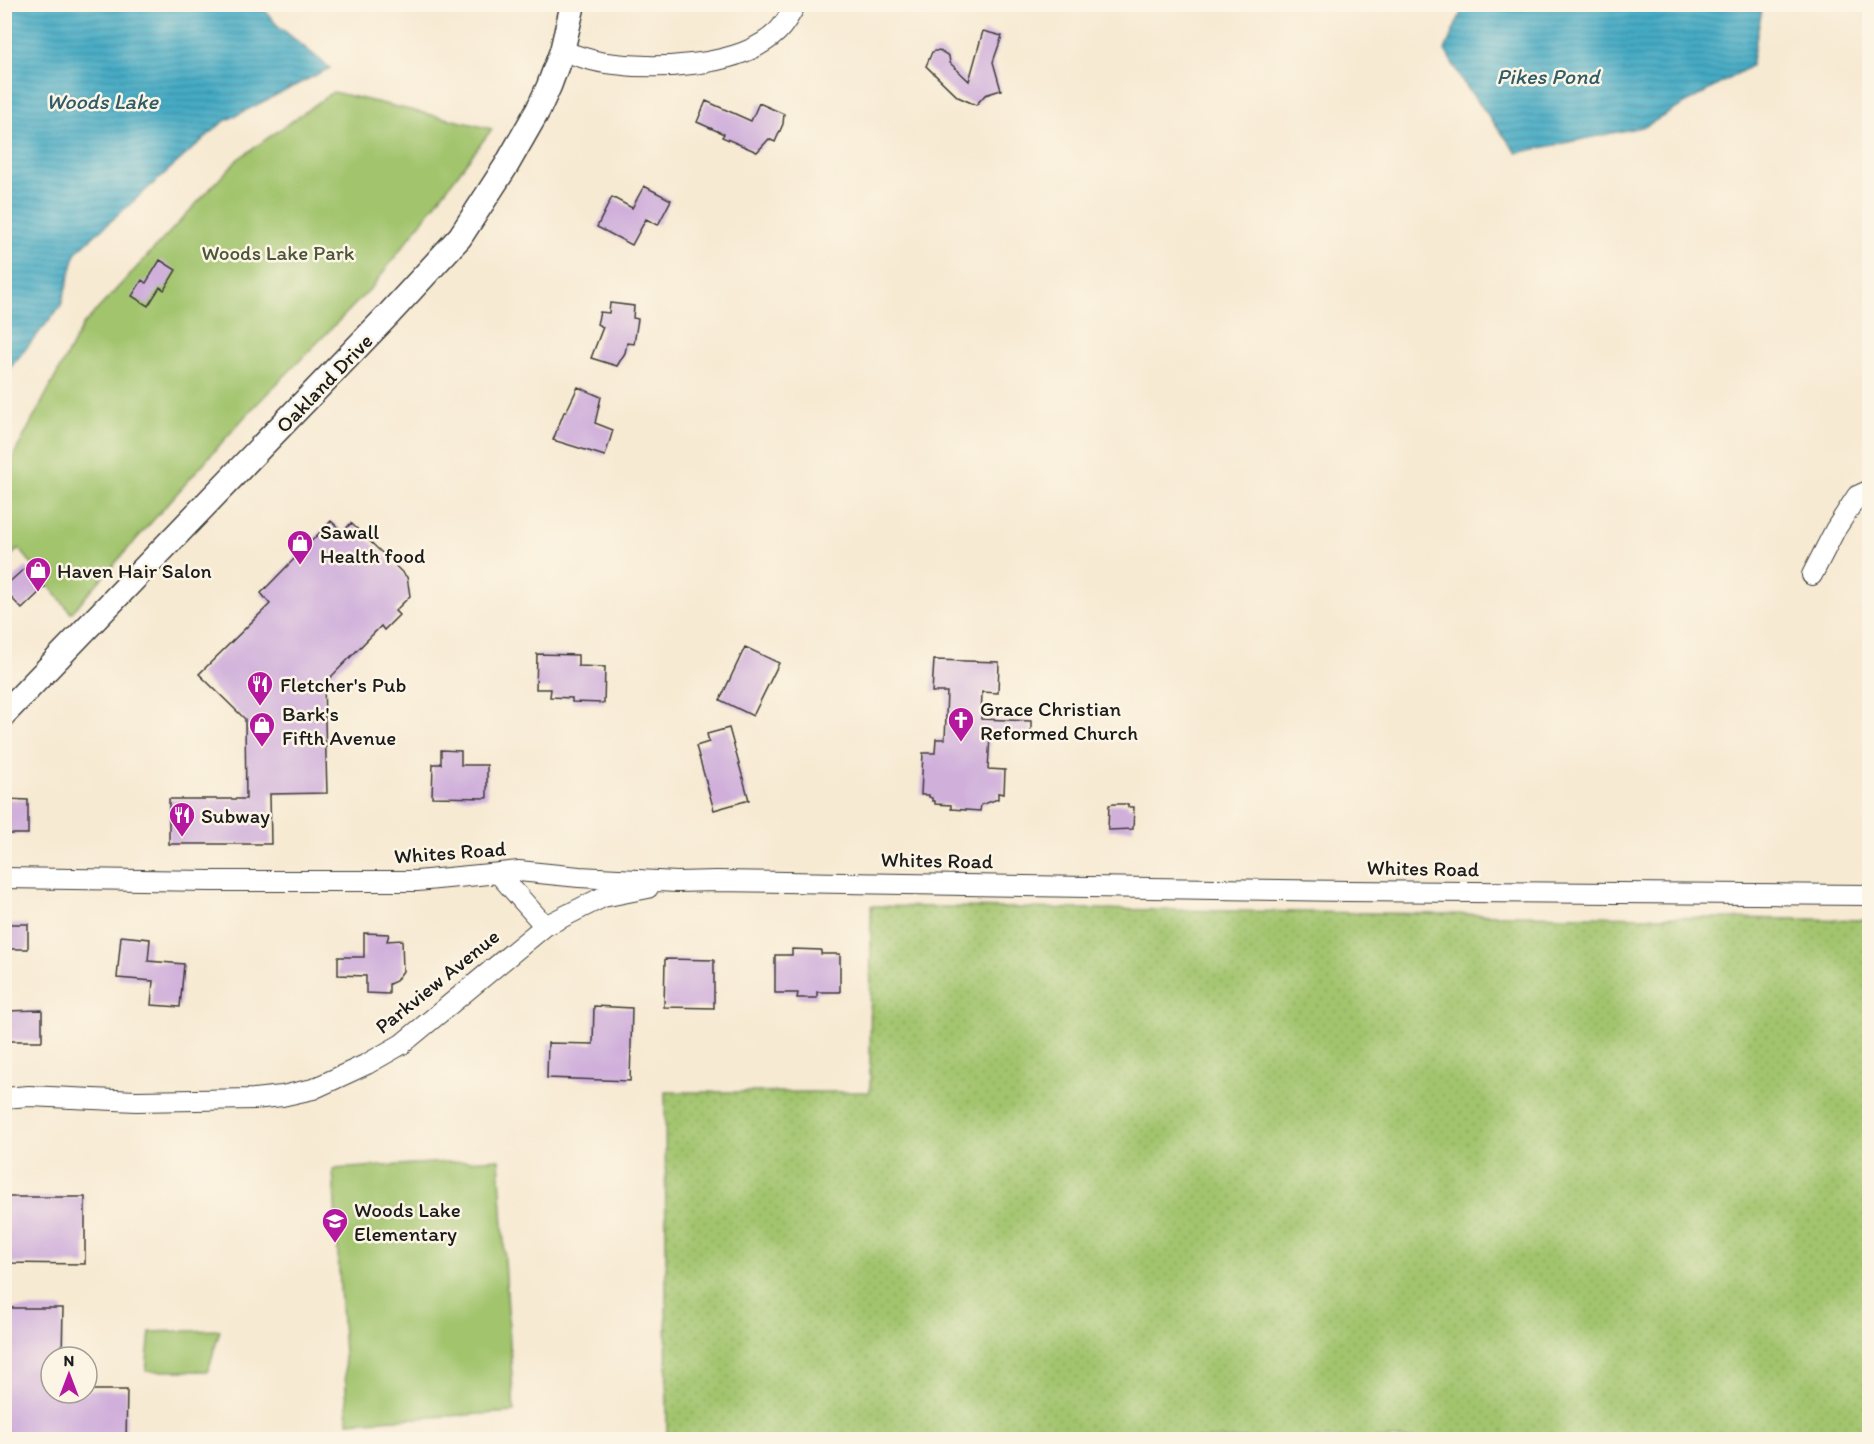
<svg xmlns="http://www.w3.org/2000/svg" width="1874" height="1444" font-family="Itim,sans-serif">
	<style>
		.grass { fill: url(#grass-dots); stroke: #5f7044; stroke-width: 1.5 }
		.park { fill: #a2c46d; stroke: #5f7044; stroke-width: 1.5 }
		.water { fill: url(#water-rules); stroke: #306470; stroke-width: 1.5 }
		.building { fill: #d0b0db }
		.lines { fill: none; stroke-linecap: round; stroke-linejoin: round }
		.minor-casing { stroke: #3d3b37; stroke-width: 22 }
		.major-casing { stroke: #3d3b37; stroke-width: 27 }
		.minor { stroke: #fff; stroke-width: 20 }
		.major { stroke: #fff; stroke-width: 24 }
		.labels { text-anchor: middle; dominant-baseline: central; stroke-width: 5; stroke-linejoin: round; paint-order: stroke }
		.park-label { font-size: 21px; fill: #4b5738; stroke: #fcf5e5 }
		.street-label { font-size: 21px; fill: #1c1c1c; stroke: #fcf5e5 }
		.poi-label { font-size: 21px; fill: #1c1c1c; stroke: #fcf5e5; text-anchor: start }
		.water-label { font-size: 22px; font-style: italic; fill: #2e5c68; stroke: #fcf5e5 }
	</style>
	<defs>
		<pattern id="grass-dots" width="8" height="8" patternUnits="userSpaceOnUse" patternTransform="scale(1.5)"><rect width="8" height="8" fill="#a2c46d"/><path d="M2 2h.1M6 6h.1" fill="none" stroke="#8ba85e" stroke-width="1.8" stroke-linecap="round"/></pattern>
		<pattern id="water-rules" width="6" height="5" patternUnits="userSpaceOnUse" patternTransform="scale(1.5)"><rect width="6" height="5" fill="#45abc5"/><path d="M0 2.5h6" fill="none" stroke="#398a9f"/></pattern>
	</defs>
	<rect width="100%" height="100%" fill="#fcf5e5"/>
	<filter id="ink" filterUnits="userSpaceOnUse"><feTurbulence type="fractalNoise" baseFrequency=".0167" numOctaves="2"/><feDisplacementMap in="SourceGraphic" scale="12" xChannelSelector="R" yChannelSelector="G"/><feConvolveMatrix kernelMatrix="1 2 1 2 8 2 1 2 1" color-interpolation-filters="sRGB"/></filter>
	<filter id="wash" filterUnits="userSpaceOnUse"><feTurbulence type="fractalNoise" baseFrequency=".008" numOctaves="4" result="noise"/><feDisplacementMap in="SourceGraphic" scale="24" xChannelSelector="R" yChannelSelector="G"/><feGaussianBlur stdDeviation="1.35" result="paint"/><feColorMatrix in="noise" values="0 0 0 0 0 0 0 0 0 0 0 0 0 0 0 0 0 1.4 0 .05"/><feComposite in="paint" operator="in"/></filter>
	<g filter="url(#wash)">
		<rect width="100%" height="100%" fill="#f7ead3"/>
		<path class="grass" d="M 871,906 L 1869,920 L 1869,1439 L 667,1439 L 665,1092 L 870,1092 Z"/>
		<path class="park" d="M 333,92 L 492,129 L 373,286 L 248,413 L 71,613 L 19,548 L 5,562 L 5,472 L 83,325 L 238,159 Z
			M 499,1159 L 514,1412 L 348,1422 L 333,1169 Z
			M 220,1330 L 208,1371 L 146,1371 L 150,1332 Z"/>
		<path class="water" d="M 5,4 L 261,5 L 276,24 L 330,68 L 223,122 L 76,252 L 61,306 L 5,374 Z
			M 1467,4 L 1763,4 L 1763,5 L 1751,66 L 1646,126 L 1517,153 L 1463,82 L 1445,50 L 1463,8 Z"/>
		<g id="blocks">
			<path class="building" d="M 983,31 L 1002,36 L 993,62 L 1001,90 L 985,95 L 976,105 L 958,97 L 926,66 L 932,52 L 939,50 L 949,56 L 950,63 L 969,81 Z
				M 706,101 L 751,121 L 759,103 L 784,114 L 783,124 L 775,142 L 769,139 L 757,152 L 722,137 L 724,134 L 697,122 Z
				M 644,186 L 671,200 L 658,225 L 646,219 L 632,245 L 597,227 L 612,197 L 632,208 Z
				M 160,260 L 176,270 L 164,290 L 160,287 L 148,306 L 132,296 L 142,280 L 146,283 Z
				M 610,303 L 634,306 L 633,318 L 638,319 L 634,344 L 627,343 L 625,353 L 617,366 L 591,358 L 603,327 L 597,324 L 600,312 L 609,313 Z
				M 578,387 L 601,397 L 595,423 L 613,430 L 605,456 L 553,440 L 564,412 L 566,412 Z
				M 331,521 L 343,532 L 351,523 L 407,577 L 410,596 L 395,611 L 399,615 L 384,630 L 381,626 L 324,684 L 327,793 L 270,794 L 271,844 L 169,844 L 169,799 L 246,799 L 245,719 L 199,674 L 270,604 L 261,593 Z
				M 26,567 L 45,587 L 22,609 L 4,590 L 4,587 Z
				M 745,647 L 779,663 L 753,716 L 720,700 Z
				M 537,654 L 578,655 L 578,666 L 605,667 L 604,703 L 572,702 L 572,698 L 550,697 L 551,689 L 536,689 Z
				M 934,660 L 999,662 L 998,693 L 982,692 L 981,719 L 1031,721 L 1031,737 L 990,736 L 988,769 L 1005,770 L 1004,794 L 998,793 L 998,799 L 981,805 L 980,811 L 951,809 L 951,805 L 935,804 L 935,801 L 932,801 L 932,798 L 929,797 L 929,795 L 921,795 L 923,753 L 935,753 L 936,739 L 945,739 L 947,692 L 932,692 Z
				M 729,728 L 749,800 L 714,810 L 696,746 L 709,742 L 707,734 Z
				M 441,750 L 461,751 L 461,765 L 487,765 L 487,798 L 432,797 L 433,764 L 441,764 Z
				M 4,799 L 28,800 L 28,834 L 4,834 Z
				M 1114,804 L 1128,804 L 1128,807 L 1134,807 L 1133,829 L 1108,830 L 1109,805 Z
				M 4,924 L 28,924 L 28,949 L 4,949 Z
				M 364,933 L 389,934 L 387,941 L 402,940 L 403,971 L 396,981 L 389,984 L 389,994 L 366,993 L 366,976 L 338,975 L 338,957 L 364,957 Z
				M 121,936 L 150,939 L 148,961 L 184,964 L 180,1007 L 151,1005 L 153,981 L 117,978 Z
				M 792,949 L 821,950 L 821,954 L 840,954 L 840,992 L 817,992 L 817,998 L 797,998 L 798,993 L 775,993 L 775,955 L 792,955 Z
				M 665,959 L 714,960 L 714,1008 L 664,1007 Z
				M 594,1006 L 632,1008 L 630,1081 L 547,1078 L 548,1043 L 593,1044 Z
				M 42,1010 L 42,1041 L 4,1041 L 4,1011 Z
				M 4,1197 L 85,1197 L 85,1264 L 4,1263 Z
				M 4,1308 L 63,1308 L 62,1357 L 51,1357 L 51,1393 L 87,1393 L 87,1390 L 127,1390 L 126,1440 L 4,1440 Z"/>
		</g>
	</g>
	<g filter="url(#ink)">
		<use href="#blocks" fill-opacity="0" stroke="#3d3b37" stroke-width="1.5"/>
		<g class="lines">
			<g class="minor-casing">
				<path id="minor" d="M 562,51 C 576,55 591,61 606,63 C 655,70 741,68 778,31 C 785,24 791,13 796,4
					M 1812,575 L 1835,530 L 1857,496 L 1870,490
					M 498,873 L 545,926
					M 4,878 L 210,881 L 417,881 L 519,871 L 579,877 L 677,882 L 716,881 L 1347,891 L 1870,895
					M 4,1098 L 29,1096 L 136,1101 L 254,1099 L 282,1096 L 313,1089 L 367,1064 L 402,1044 L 545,926 L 603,897 L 648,888"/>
			</g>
			<g class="major-casing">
				<path id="major" d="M 4,714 L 389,314 L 460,237 L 506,166 L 538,110 L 549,86 L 562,51 L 573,4"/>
			</g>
			<use href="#minor" class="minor"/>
			<use href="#major" class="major"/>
		</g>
	</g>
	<defs>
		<g id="shop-pin" transform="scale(1.35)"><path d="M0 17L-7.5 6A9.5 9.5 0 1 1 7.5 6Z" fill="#b5179e" stroke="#fcf5e5"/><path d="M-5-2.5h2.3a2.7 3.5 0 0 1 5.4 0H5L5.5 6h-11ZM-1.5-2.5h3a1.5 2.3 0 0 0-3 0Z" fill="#fff"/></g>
		<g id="restaurant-pin" transform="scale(1.35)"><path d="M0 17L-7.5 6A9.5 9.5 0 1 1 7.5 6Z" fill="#b5179e" stroke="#fcf5e5"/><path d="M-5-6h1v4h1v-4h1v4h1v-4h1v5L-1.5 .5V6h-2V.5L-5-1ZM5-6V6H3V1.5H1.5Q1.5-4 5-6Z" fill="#fff"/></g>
		<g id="church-pin" transform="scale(1.35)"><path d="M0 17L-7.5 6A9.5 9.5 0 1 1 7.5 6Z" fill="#b5179e" stroke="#fcf5e5"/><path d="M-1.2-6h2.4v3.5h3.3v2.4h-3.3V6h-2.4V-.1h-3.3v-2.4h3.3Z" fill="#fff"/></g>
		<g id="school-pin" transform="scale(1.35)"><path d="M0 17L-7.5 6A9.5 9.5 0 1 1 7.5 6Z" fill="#b5179e" stroke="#fcf5e5"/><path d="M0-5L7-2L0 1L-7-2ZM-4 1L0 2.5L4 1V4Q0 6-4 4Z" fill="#fff"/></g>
	</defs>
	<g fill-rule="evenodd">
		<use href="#shop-pin" x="300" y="543"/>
		<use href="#shop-pin" x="38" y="570"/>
		<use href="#restaurant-pin" x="260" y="684"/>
		<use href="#church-pin" x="961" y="720"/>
		<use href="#shop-pin" x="262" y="725"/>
		<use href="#restaurant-pin" x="182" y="815"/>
		<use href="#school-pin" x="335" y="1221"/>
	</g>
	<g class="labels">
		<g class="park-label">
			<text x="278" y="252">Woods Lake Park</text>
		</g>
		<g class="street-label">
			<text transform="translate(324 383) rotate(-46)">Oakland Drive</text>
			<text transform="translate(450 852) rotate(-4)">Whites Road</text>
			<text transform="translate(937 860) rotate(1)">Whites Road</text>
			<text transform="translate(1423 868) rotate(1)">Whites Road</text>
			<text transform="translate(437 981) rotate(-39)">Parkview Avenue</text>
		</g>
		<g class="poi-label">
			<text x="320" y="531">Sawall<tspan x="320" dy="24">Health food</tspan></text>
			<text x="57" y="570">Haven Hair Salon</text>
			<text x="280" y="684">Fletcher's Pub</text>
			<text x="980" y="708">Grace Christian<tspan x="980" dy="24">Reformed Church</tspan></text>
			<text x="282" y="713">Bark's<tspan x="282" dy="24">Fifth Avenue</tspan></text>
			<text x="201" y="815">Subway</text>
			<text x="354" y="1209">Woods Lake<tspan x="354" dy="24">Elementary</tspan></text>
		</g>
		<g class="water-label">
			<text x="1548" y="76">Pikes Pond</text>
			<text x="102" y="101">Woods Lake</text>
		</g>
	</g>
	<rect width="1874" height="1444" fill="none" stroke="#fcf5e5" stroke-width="24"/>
	<g transform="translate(69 1375)"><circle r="28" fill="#fcf5e5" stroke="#a29e95" stroke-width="1.5"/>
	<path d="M0-4.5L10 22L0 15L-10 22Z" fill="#b5179e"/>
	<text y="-9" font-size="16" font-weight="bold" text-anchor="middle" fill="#1c1c1c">N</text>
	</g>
</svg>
